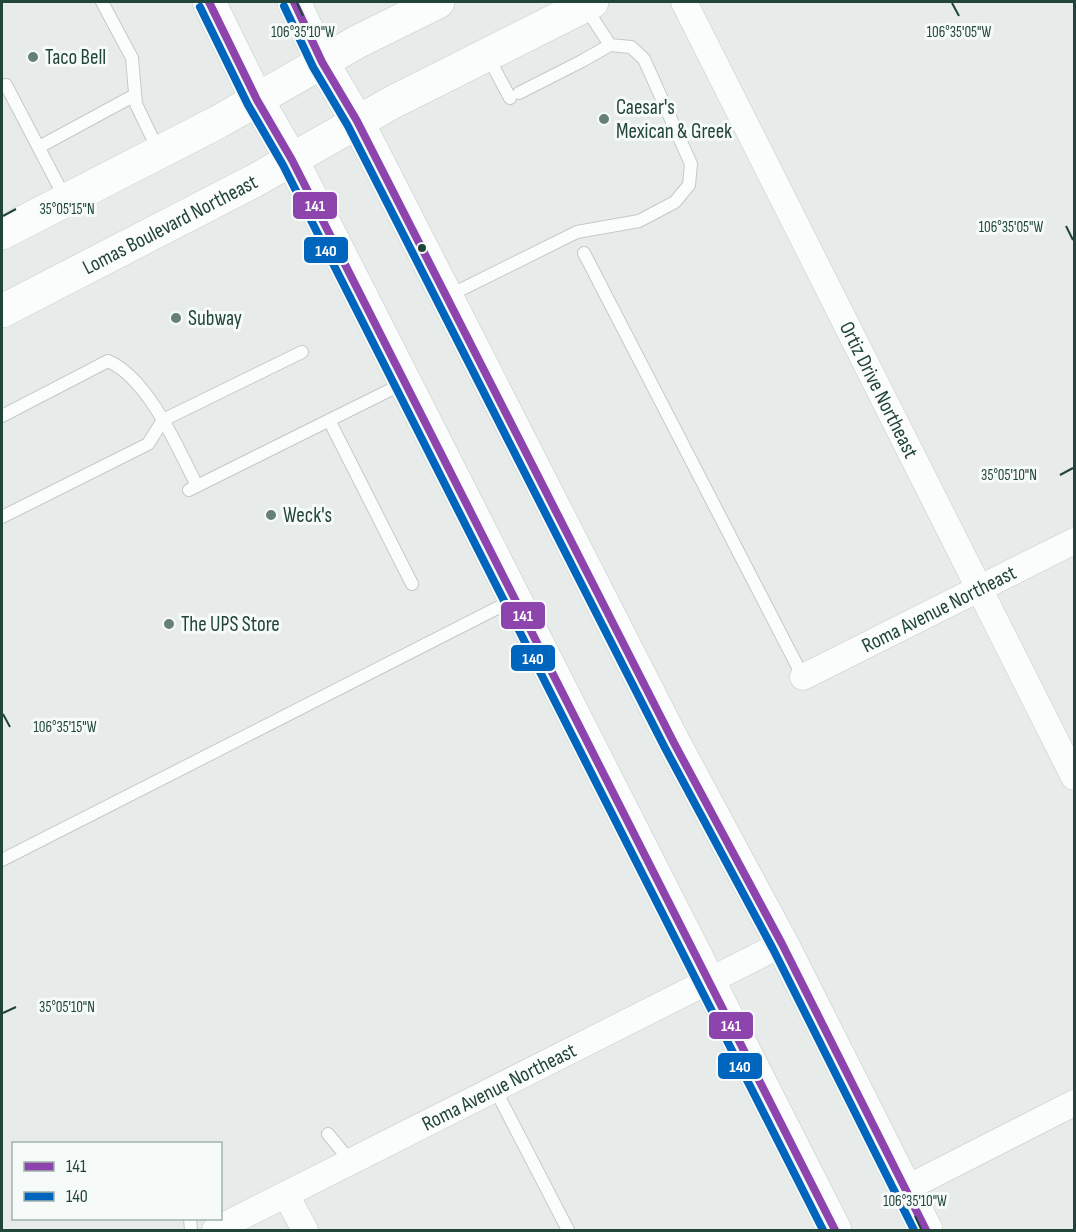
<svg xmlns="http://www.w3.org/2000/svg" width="1076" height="1232" font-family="'Sofia Sans Condensed',sans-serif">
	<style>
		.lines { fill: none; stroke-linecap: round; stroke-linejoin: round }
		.lane-casing { stroke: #c4c9c7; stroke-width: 14 }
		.street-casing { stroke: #c4c9c7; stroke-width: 27 }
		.secondary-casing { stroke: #c2cac8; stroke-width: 34 }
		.lane { stroke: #fbfcfc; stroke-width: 12 }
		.street { stroke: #fbfcfc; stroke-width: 26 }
		.secondary { stroke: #fbfcfc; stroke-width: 33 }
		.bus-1-casing { stroke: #f6fbf9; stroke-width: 12 }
		.bus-2-casing { stroke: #f6fbf9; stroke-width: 12 }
		.bus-1 { stroke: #8e44ad; stroke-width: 8 }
		.bus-2 { stroke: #0065bd; stroke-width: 8 }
		.ticks { fill: none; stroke: #21443b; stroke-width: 2 }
		.poi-dot { fill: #667f78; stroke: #f6fbf9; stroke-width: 2 }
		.bus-dot { fill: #21443b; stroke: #f6fbf9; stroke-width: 2 }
		.labels { text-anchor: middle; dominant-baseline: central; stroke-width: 6; stroke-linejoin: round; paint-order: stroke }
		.poi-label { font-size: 21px; fill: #21443b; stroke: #f6fbf9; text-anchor: start }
		.street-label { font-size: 21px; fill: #21443b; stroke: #f6fbf9 }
		.ticks-label { font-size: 15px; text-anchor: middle; fill: #21443b; stroke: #f6fbf9; stroke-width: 6; stroke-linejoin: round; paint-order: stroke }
		.line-badge { stroke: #f6fbf9; stroke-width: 2 }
		.badge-label { font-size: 16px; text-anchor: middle; font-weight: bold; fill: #fff }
	</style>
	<rect width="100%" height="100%" fill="#e7ecea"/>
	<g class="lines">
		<g class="lane-casing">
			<path id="lane" d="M 102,2 L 132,58 L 136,104 L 159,152
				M 586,8 L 610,45
				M 488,57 L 510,98
				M 6,85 L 65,198
				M 39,147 L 135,95
				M 584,253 L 803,677
				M 446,297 L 577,232 L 639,221 L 675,202 L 689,185 L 691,164 L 644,59 L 631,47 L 610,45 L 582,61 L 519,93
				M 2,416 L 108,361 C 148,378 178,448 197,486
				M 329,420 L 412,584
				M 189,490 L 404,383
				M 2,517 L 148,444 L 163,420 L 302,352
				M 2,860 L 513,600
				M 495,1089 L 568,1230
				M 328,1134 L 351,1162
				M 190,1218 L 191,1230"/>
		</g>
		<g class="street-casing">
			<g id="street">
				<path id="s1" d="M 684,2 L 1074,777"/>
				<path id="s2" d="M 803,677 L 1074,541"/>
				<path d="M 905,1189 L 1074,1103"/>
				<path d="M 286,1195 L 305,1230"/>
				<path id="s3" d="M 215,1230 L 782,944"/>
			</g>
		</g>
		<g class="secondary-casing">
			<g id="secondary">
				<path d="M 209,2 L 257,100 L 292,160 L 835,1230"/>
				<path d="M 294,2 L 322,62 L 357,121 L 674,743 L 782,944 L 926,1230"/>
				<path d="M 2,233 L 218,122 L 357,42 L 438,2"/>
				<path id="s4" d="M 2,311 L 254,181 L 393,102 L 592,2"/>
			</g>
		</g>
		<use href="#lane" class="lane"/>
		<use href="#street" class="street"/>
		<use href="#secondary" class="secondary"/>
		<g class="bus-1-casing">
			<path id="bus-1" d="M 209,2 L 257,100 L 292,160 L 835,1230
				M 294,2 L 322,62 L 357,121 L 674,743 L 782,944 L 926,1230"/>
		</g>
		<g class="bus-2-casing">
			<path id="bus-2" d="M 284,6 L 313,67 L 348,126 L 665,748 L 773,949 L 914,1230
				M 200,7 L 248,105 L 283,165 L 823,1230"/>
		</g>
		<use href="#bus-1" class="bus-1"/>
		<use href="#bus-2" class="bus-2"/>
	</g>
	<path class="ticks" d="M 297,3 L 303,16M 952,3 L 959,16M 3,216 L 16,209M 1066,226 L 1073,240M 1060,475 L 1073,468M 3,714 L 10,727M 3,1013 L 16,1007M 915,1216 L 921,1229"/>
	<g class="poi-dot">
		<circle cx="33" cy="57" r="6"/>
		<circle cx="604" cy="119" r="6"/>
		<circle cx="176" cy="318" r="6"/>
		<circle cx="271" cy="515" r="6"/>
		<circle cx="169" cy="624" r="6"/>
	</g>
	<circle class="bus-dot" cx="422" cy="248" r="5"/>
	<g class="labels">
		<g class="poi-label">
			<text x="45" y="57">Taco Bell</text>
			<text x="616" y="107">Caesar's<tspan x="616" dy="24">Mexican &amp; Greek</tspan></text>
			<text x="188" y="318">Subway</text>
			<text x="283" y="515">Weck's</text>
			<text x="181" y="624">The UPS Store</text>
		</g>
		<g class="street-label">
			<text stroke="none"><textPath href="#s4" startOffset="189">Lomas Boulevard Northeast</textPath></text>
			<text stroke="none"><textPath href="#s1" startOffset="434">Ortiz Drive Northeast</textPath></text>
			<text stroke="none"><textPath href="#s2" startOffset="152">Roma Avenue Northeast</textPath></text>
			<text stroke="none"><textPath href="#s3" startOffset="318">Roma Avenue Northeast</textPath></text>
		</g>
	</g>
	<g class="ticks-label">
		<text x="303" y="37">106°35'10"W</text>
		<text x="959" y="37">106°35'05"W</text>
		<text x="67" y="214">35°05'15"N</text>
		<text x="1011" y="232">106°35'05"W</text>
		<text x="1009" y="480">35°05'10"N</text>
		<text x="65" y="732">106°35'15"W</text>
		<text x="67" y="1012">35°05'10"N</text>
		<text x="915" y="1206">106°35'10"W</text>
	</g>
	<g class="line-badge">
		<rect x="292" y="191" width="46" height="29" rx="6" fill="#8e44ad"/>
		<rect x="303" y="236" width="46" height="28" rx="6" fill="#0065bd"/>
		<rect x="500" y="601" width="46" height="29" rx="6" fill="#8e44ad"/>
		<rect x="510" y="644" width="46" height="28" rx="6" fill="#0065bd"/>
		<rect x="708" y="1011" width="46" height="29" rx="6" fill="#8e44ad"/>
		<rect x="717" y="1052" width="46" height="28" rx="6" fill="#0065bd"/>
	</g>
	<g class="badge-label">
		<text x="315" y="211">141</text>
		<text x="326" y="256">140</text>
		<text x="523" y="621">141</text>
		<text x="533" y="664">140</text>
		<text x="731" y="1031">141</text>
		<text x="740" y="1072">140</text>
	</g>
	<rect width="1076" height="1232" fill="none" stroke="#21443b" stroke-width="6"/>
	<rect x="12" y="1142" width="210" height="78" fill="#f6fbf9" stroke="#a1b2ad" stroke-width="1.5"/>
	<rect x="24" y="1162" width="30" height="9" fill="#8e44ad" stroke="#a1b2ad" stroke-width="1.5"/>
	<text x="66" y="1172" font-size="18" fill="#21443b">141</text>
	<rect x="24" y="1192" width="30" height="9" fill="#0065bd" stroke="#a1b2ad" stroke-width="1.5"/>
	<text x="66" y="1202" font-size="18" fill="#21443b">140</text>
</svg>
